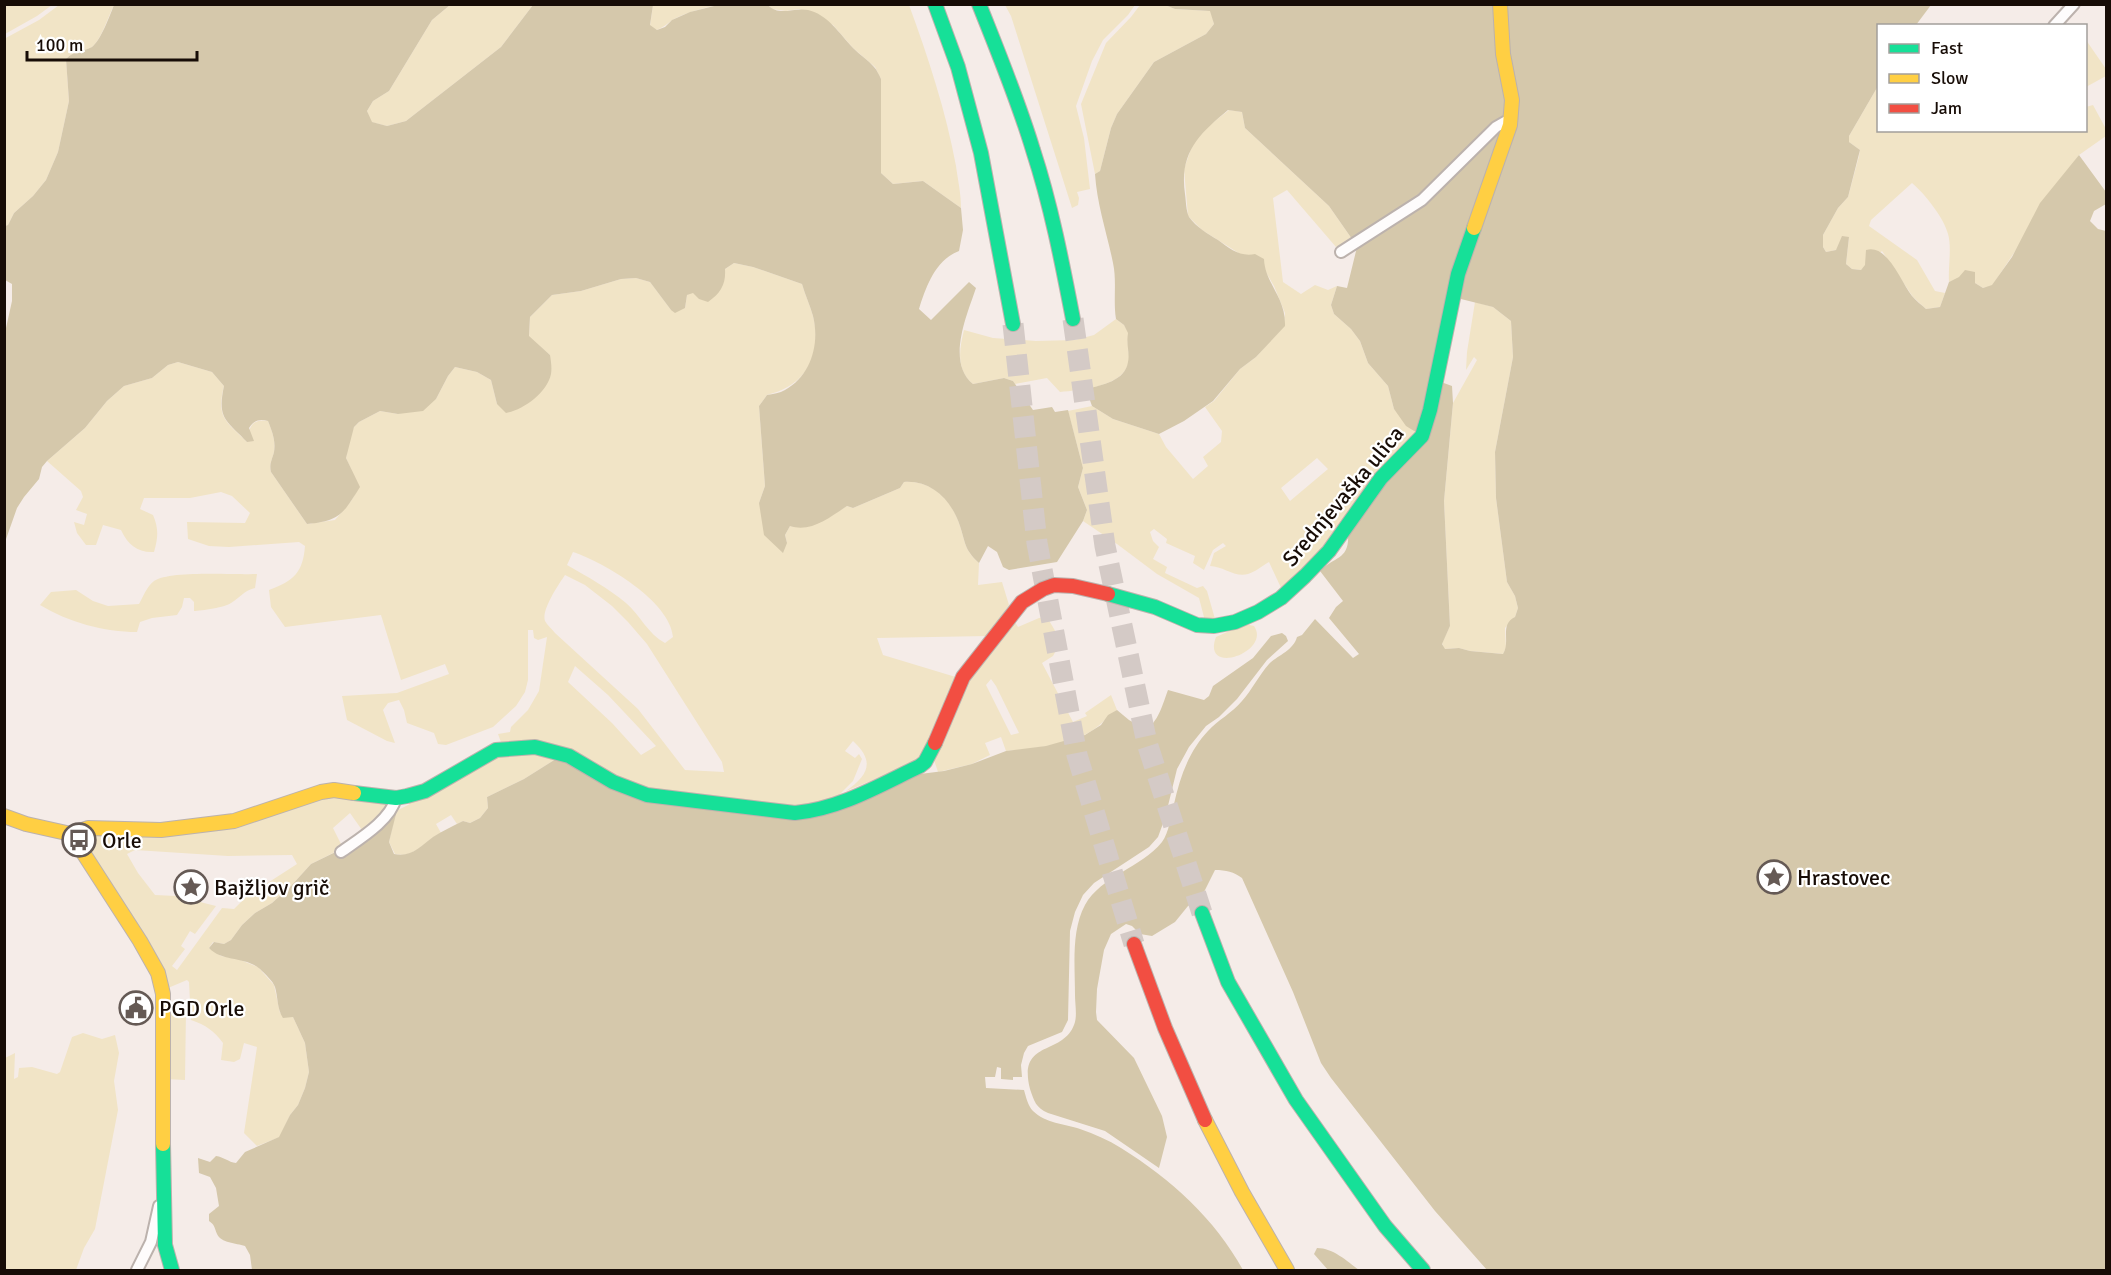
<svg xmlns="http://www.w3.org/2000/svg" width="2111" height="1275" font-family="Signika,sans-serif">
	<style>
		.green { fill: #f1e4c6; fill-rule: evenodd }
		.forest { fill: #d5c8ab }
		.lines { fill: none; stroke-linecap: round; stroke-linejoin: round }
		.highway-tunnel { stroke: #d4cac6; stroke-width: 21; stroke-dasharray: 21 10; stroke-linecap: butt }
		.street-casing { stroke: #bcb2ad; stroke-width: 14 }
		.fast-casing { stroke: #bcb2ad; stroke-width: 16 }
		.slow-casing { stroke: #bcb2ad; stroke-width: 16 }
		.jam-casing { stroke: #bcb2ad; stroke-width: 16 }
		.street { stroke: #fefcfc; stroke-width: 10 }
		.fast { stroke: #16e098; stroke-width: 14 }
		.slow { stroke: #ffcf43; stroke-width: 14 }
		.jam { stroke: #f24e42; stroke-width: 14 }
		.labels { text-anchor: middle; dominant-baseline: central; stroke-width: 4.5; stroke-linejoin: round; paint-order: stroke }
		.street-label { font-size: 22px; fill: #170c06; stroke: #fff }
		.poi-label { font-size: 22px; fill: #170c06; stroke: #fff; text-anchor: start }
	</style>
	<rect width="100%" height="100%" fill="#f5ece8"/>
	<path class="green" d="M 4,5 L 5,4 L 52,5 L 37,16 L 5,34 Z
		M 59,5 L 114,5 C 109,15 101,40 92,47 C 84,52 75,50 66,59 L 69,101 L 58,152 L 46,180 L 33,196 L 14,213 L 8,225 L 5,226 L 4,39 L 39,20 Z
		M 450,5 L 533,5 L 501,47 L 406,121 L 387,126 L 371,122 L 367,111 L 373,101 L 389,91 L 432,20 Z
		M 653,5 L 718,5 C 703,8 688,12 674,19 C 668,23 664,27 657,30 L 650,26 Z
		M 768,5 L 909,5 C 928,57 946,111 956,166 C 958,181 961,193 961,208 L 923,181 L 893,184 L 881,173 L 881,79 L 875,67 L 853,48 L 833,25 L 799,9 L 786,11 L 772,9 Z
		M 1005,5 L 1135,5 L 1128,15 L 1103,40 L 1092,61 L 1076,106 L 1084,138 L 1090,189 L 1077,192 L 1079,198 L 1078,205 L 1072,208 L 1011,16 Z
		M 1140,5 L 1165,5 L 1175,9 L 1211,11 L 1214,24 L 1206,34 L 1154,62 L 1117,114 L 1111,128 L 1100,171 L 1095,174 L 1081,104 L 1106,43 L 1131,17 Z
		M 2086,40 L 2106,69 L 2106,76 L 2086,87 Z
		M 1878,86 L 1878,130 L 2086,130 L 2086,107 L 2093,105 L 2106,129 L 2106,136 L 2079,155 L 1992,286 L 1983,288 L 1975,283 L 1975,272 L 1949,282 C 1948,268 1952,247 1948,234 C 1944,218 1925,194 1912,183 L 1871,220 L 1869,226 L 1917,260 L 1935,291 L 1945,293 L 1940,307 L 1926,309 L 1913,297 L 1882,251 L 1861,270 L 1852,269 L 1846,264 L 1849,237 L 1836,250 L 1826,252 L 1823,247 L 1823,235 L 1838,208 L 1848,197 L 1859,156 L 1860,150 L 1849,142 L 1849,136 Z
		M 1229,110 L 1242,112 L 1245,128 L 1329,206 L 1352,239 L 1336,247 L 1287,190 L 1273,198 L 1283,282 L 1301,294 L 1315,285 L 1328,290 L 1337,286 L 1331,305 L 1334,314 L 1351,329 L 1360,341 L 1368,363 L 1388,386 L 1394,409 L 1419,434 L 1337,536 L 1283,592 L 1269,562 C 1262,566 1255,572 1248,574 C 1235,578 1223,566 1210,566 L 1214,553 L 1226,546 L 1223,543 L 1213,550 L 1204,570 L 1193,563 L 1195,556 L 1166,543 L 1167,539 L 1154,529 L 1150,532 L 1153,541 L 1159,547 L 1153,559 L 1167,567 L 1165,573 L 1197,588 L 1203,586 L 1207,591 L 1215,619 L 1205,621 L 1199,598 L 1157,574 L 1117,544 L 1083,521 L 1087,510 L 1078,487 L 1083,468 L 1068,411 L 1092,406 L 1113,419 L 1159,434 L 1166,447 L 1193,479 L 1208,466 L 1203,457 L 1221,442 L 1222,431 L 1205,407 L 1214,401 L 1240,369 L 1256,357 L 1284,326 L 1285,313 L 1274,286 L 1264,269 L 1202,230 L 1188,216 L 1184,169 L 1193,143 L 1211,124 ZM 1317,458 L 1328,469 L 1290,501 L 1281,488 Z
		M 734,263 L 753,267 L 802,284 C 805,295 810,305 813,316 C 823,355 806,386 767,395 L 759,406 L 765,486 L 759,503 L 787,543 L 785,535 L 790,526 C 815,528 826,519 847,506 L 853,508 L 900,488 L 904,482 C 932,480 952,500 960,526 C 966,544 964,549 979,563 L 978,585 L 1002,582 L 1009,605 L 988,636 L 877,638 L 883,655 L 959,678 L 917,762 L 846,791 C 869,775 875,761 853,741 L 845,751 L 855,758 L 859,754 L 862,759 L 853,781 L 835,799 L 808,808 L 646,790 L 624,780 L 502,745 L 498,734 L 510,732 L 511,727 L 528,710 L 539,691 L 547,637 L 538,640 L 534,638 L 533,630 L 528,630 L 528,680 L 525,692 L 516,706 L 493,727 L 446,745 L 438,744 L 434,733 L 407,723 L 404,710 L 399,700 L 388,703 L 383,710 L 395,743 L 387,741 L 347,720 L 342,696 L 397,693 L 449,674 L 445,664 L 401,680 L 381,615 L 285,627 L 271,607 L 269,590 C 294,581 303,572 305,546 L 299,542 L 229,547 L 209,546 L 188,539 L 187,522 L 245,523 L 250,513 L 232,496 L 221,492 L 190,498 L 144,498 L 140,509 L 153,515 C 159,529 158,538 154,552 C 138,553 128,545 121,530 L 103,525 L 96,545 L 86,545 L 77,533 L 74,522 L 84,525 L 87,514 L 76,510 L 83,497 L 81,491 L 47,461 L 85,428 L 107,401 L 124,386 L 152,378 L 168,365 L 178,362 L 212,372 L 224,386 C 216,418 226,421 247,442 C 249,428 251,418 268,421 C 272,431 276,441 274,452 C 272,460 269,464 271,472 L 307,524 L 335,520 L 351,501 L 359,487 L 346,458 L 349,439 L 354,427 L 359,422 L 380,411 L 398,414 L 436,399 L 448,376 L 455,367 L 477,372 L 491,380 L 497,404 L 550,355 L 529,337 L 530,317 L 552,295 L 581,291 L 621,279 L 636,278 L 650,282 L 671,310 L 685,308 L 687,295 ZM 573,552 C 605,563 670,601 673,637 L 665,643 C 648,634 640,615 626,603 C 608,588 588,577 567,565 ZM 565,575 L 585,585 L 612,606 L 628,622 L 647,644 L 722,762 L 724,772 L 685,770 L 638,709 L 555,633 C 552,629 547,625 545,621 C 541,610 559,584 565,575 ZM 575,666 L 608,695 L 656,746 L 641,755 L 612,723 L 568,682 Z
		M 1475,302 L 1493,307 L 1511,321 L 1513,357 L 1495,452 L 1496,498 L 1507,582 L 1515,596 L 1518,608 L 1515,617 L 1505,628 L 1506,648 L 1503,654 L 1470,651 L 1459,648 L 1444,649 L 1442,643 L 1450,626 L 1444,501 L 1453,403 L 1477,360 L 1474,357 L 1466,370 L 1467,352 Z
		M 1116,319 L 1124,325 L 1129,333 C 1126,346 1130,353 1129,361 C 1125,387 1080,390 1060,392 L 1047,378 L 1015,384 L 1013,381 L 1004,378 L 973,384 C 956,370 959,350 964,330 L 993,338 L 1036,341 L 1075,340 L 1094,335 Z
		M 257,574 L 255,588 C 243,591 241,597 231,603 C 226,607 201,611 194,611 L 194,602 L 190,598 L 184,598 L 182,607 L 177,615 L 152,618 L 140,622 L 137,632 C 104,632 68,622 40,605 L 51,592 L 76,590 L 93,601 L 108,606 L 139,604 C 143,597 147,586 154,581 C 170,570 235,575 257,574 Z
		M 1047,617 L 1061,641 L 1053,656 L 1042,663 L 1073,722 L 1087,716 L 1085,713 L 1111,695 L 1117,710 C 1106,717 1100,727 1088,733 C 1070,744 1027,750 1006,751 L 1001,737 L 985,743 L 990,755 L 972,764 L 938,772 L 933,757 L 959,692 L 1013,619 L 1018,627 L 1039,618 ZM 991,679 L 996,686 L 1019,733 L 1011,735 L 986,685 Z
		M 1245,624 L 1254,626 C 1272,652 1201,677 1216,637 Z
		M 509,753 L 559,757 L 524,779 L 487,797 L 488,808 L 480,818 L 470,823 L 463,821 L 457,824 L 451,815 L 436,824 L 441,833 C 425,840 415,859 395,854 L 389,842 L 393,824 L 374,823 L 362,830 L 350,813 L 333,828 L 343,848 L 311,864 L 291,886 L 272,903 L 255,913 L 242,925 L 231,940 L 224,944 L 213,942 L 209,948 L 221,956 L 238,959 L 258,967 L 274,985 L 280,1013 L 293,1017 L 305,1043 L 309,1072 L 305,1088 L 298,1105 L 290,1115 L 280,1137 L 257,1146 L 244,1133 L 257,1047 L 244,1043 L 240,1059 L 234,1062 L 221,1060 L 223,1043 C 214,1031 206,1025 191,1020 L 189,982 L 187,980 L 168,988 L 89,849 L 93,836 L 147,833 L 322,796 L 394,802 L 396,811 L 410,804 L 409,800 L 487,760 ZM 135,850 L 228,856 L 292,855 L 297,864 L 246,897 L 234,909 L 222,908 L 177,970 L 172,966 L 185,949 L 181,946 L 190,931 L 195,934 L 216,906 L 176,896 L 155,895 L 138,873 L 127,854 Z
		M 166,1011 L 186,1011 L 185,1080 L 165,1079 Z
		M 83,1033 L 102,1039 L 115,1035 L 119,1053 L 114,1081 L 118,1110 L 95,1229 L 84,1248 L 76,1270 L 5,1270 L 5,1058 L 15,1053 L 14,1079 L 18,1077 L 19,1068 L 32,1067 L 57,1074 L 60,1072 L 72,1037 Z"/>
	<path class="forest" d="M 114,5 L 450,5 L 432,20 L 389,91 L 373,101 L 367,111 L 372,122 L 387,126 L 406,121 L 501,47 L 533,5 L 653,5 L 650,25 L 657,30 L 665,27 L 672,20 L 690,12 L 718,5 L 768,5 C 779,17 794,7 808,10 C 827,14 840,34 853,48 C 860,55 868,60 874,67 C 877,70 879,75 881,79 L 881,173 L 893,184 L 923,181 L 961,208 L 963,230 L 959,251 C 935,260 926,287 919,309 L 931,320 L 969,282 L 976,288 C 967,315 946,362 973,384 L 1004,378 L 1013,381 L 1033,410 L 1052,407 L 1055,412 L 1068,410 L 1083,468 L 1078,487 L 1087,510 L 1083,521 L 1057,562 L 1009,570 L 1003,567 L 997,552 L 988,546 L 979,563 C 964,549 966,544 960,526 C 952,501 932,480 904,482 L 900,488 L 853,508 L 847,506 C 830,517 811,533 790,526 L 785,535 L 787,543 L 783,553 L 764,535 L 759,503 L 765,486 L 759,406 L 767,395 C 773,394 780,393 785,390 C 811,376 820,344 813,316 C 810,305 805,295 802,284 L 753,267 L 734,263 L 725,269 C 726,284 721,293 708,302 L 699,299 L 693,293 L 687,295 L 685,308 L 675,313 L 671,310 L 650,282 L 636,278 L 621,279 L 581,291 L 552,295 L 530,317 L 529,336 L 550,355 C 551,361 552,368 551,374 C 547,393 523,410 506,413 L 497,404 L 491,380 L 477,372 L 455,367 L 448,376 L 436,399 L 423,411 L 398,414 L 380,411 L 359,422 L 354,427 L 346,458 L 360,487 C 343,514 340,521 307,524 L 271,472 C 269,464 272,460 274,452 C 276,441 272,431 268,421 C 260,419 254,420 249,428 L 254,441 L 247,442 C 226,420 217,419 224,386 L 212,372 L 178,362 L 168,365 L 152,378 L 124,386 L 107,401 L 85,428 L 47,461 L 42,467 L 39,479 L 24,497 L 17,508 L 5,542 L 4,337 L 12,301 L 12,284 L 5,280 L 5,226 L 8,225 L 14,213 L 33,196 L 46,180 L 58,152 L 69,101 L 66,59 C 75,50 83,52 92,47 C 101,40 110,15 114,5 Z
		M 1165,5 L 1493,5 L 1508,108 L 1501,118 L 1432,186 L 1406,206 L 1352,239 L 1329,206 L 1245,128 L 1242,112 L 1228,110 C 1199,134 1179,153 1185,194 C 1186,201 1186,211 1189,217 C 1196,227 1208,234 1218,240 C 1230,249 1240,257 1255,254 L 1264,259 C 1265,284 1286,297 1285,326 L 1256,357 L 1240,369 L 1213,401 L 1184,421 L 1159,434 L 1113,419 L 1092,406 L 1086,389 C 1102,385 1125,381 1128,362 C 1130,353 1126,345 1128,333 L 1124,325 L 1116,319 C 1113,301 1117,281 1113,263 C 1107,233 1097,205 1095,174 L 1100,171 L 1111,128 L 1117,114 L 1154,62 L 1206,34 L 1214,24 L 1210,11 L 1175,9 Z
		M 1505,5 L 1931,5 L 1916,25 L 1878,26 L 1878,86 L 1849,136 L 1849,142 L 1860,150 L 1848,197 L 1838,208 L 1823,235 L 1823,247 L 1826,252 L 1836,250 L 1842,236 L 1849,237 L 1846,264 L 1852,269 L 1861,270 L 1865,265 L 1866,250 C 1887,243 1901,282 1912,296 C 1916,301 1922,305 1926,309 L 1940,307 L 1949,282 L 1959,277 L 1965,270 L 1975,272 L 1975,283 L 1983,288 L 1992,285 L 2012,257 L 2040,203 L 2079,155 L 2106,192 L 2106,204 L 2094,211 L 2090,221 L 2098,229 L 2106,231 L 2106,1270 L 1487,1270 L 1435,1211 L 1331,1078 L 1321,1063 L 1293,992 L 1242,878 C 1234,872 1226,870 1215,870 L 1200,900 L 1188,906 L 1175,922 L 1152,936 L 1140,934 L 1132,926 L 1126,924 L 1111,934 L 1104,950 L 1097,989 L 1096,1012 L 1097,1020 L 1134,1058 L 1162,1116 L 1167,1137 L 1159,1168 L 1105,1131 L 1048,1113 C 1036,1108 1034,1101 1030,1089 C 1017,1038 1065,1057 1075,1022 C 1077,1014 1075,1003 1075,995 C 1075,966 1071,931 1085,905 C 1101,876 1141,868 1162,842 C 1169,833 1171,815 1174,804 C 1180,777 1189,751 1208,731 C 1218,720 1232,713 1242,701 C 1252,690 1259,675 1269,664 C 1278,655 1293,651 1297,637 L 1302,635 L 1315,619 L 1353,658 L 1359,654 L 1329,618 L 1336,607 L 1343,601 L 1320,571 C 1335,556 1350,560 1348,533 L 1402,460 L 1441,382 L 1452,386 L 1453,403 L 1444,501 L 1450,626 L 1442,644 L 1445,649 L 1459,648 L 1470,651 L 1503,654 C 1511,641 1499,625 1515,617 L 1518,608 L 1515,596 L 1507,582 L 1496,498 L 1495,452 L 1513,357 L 1511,321 L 1493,307 L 1457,298 L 1506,150 Z
		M 1498,129 L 1504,129 L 1419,434 L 1406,426 L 1394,409 L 1388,386 L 1368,363 L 1360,341 L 1351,329 L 1334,314 L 1331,305 L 1337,286 L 1347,288 L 1358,243 L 1409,211 Z
		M 1282,633 L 1286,636 L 1288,641 L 1267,660 L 1237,699 L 1219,717 L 1206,726 L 1189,747 L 1177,769 L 1165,818 L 1158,837 L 1149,847 L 1094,883 L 1083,895 L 1075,912 L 1070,931 L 1068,1020 L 1062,1032 L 1028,1046 L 1024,1053 L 1021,1065 L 1022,1077 L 1013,1077 L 1013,1080 L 1001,1079 L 1001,1068 L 997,1067 L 995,1077 L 985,1077 L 986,1088 L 1024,1090 C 1026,1097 1028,1106 1033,1111 C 1045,1123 1065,1124 1080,1129 C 1095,1134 1108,1140 1121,1148 C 1171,1179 1215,1219 1243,1270 L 252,1270 L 250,1255 L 245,1246 C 236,1243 221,1243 217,1234 C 214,1227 215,1225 209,1221 L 209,1214 L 219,1206 L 216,1188 L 210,1177 L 199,1173 L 198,1158 L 210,1162 L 216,1156 C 224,1157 228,1162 236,1163 L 245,1152 L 279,1137 L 290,1115 L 298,1105 L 305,1088 L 309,1072 L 305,1043 L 293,1017 L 283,1018 C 277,1009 278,997 275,987 C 273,981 265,974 260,969 C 245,956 222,962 209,948 L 214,942 L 224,944 L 231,940 L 242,925 L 255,913 L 272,903 L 291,886 L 311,864 L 356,842 L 354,837 L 374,823 L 380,813 L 396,814 L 389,842 L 394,854 C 411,858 421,846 433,837 C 442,831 453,826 463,821 L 470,823 L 480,818 L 488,808 L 487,797 L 524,779 L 559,757 L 612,788 L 791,817 L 912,775 L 944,771 L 972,764 L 1006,751 L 1046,746 L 1085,735 L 1101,725 L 1108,715 L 1117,710 L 1129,720 L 1145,729 C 1158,724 1163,703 1168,690 L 1204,700 L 1209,696 L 1213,686 L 1253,658 L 1271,636 Z
		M 1317,1248 C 1333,1248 1347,1261 1359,1270 L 1328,1270 L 1314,1254 Z"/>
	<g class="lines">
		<path class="highway-tunnel" d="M 1073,319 L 1105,546 L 1147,743 L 1202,913
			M 1013,324 L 1037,543 L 1077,755 L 1134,944"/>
		<g class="street-casing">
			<path id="street" d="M 2054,26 L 2074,4
				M 1341,252 L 1422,200 L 1496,127 L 1510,119
				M 341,852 C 359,839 390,821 396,798
				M 137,1270 L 151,1242 L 159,1206"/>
		</g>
		<g class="fast-casing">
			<path id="fast" d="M 935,4 L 958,67 L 981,153 L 1013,324
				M 979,4 C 998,52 1018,100 1033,150 C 1051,205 1062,262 1073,319
				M 1108,594 L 1155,607 L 1197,625 L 1214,626 L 1235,622 L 1258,612 L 1281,598 L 1305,576 L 1329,551 L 1381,478 L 1422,436 L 1430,410 L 1458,274 L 1474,228
				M 354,793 L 396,798 L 407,796 L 425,791 L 496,750 L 535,747 L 569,756 L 613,782 L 647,795 L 795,813 C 840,809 880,785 920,766 L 925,762 L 935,743
				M 1202,913 L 1228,982 L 1296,1100 L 1385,1226 L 1423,1270
				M 163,1144 L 165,1245 L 172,1270"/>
		</g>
		<g class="slow-casing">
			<path id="slow" d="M 1474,228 L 1510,125 L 1512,100 L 1503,54 L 1500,4
				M 4,816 L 26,824 L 71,834 L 140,941 L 158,973 L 163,994 L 163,1144
				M 71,834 L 88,828 L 161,830 L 234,821 L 321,792 L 334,790 L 354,793
				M 1205,1120 L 1242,1192 L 1287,1270"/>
		</g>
		<g class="jam-casing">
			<path id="jam" d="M 935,743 L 963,677 L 1022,602 L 1043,589 L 1054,585 L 1073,586 L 1108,594
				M 1134,944 L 1165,1028 L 1205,1120"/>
		</g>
		<use href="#street" class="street"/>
		<use href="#fast" class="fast"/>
		<use href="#slow" class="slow"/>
		<use href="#jam" class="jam"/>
	</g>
	<defs>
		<g id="bus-ring" transform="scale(1.725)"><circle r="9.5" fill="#fff" stroke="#655a55" stroke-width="1.5"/><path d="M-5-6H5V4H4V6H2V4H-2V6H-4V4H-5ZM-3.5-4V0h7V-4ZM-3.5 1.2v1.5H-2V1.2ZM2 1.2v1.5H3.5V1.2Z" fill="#655a55"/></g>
		<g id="sight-ring" transform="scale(1.725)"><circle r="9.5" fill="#fff" stroke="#655a55" stroke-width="1.5"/><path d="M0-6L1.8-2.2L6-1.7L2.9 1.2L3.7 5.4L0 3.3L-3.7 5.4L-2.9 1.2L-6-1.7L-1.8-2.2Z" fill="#655a55"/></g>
		<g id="civic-ring" transform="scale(1.725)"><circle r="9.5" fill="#fff" stroke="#655a55" stroke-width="1.5"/><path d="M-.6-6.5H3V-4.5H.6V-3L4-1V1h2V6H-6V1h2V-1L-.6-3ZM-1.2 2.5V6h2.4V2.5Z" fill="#655a55"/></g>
	</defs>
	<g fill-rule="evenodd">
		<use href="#bus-ring" x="79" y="840"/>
		<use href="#sight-ring" x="1774" y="877"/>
		<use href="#sight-ring" x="191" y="887"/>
		<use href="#civic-ring" x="136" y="1008"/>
	</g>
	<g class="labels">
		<g class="street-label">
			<text transform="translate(1343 496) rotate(-50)">Srednjevaška ulica</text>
		</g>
		<g class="poi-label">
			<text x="102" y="840">Orle</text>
			<text x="1797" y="877">Hrastovec</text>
			<text x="214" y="887">Bajžljov grič</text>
			<text x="159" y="1008">PGD Orle</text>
		</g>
	</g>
	<rect width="2111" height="1275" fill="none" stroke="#170c06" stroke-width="12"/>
	<rect x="1877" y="24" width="210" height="108" fill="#ffffff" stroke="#a29e9b" stroke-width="1.5"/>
	<rect x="1889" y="44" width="30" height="9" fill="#16e098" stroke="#a29e9b" stroke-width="1.5"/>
	<text x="1931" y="54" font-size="18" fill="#170c06">Fast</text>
	<rect x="1889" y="74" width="30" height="9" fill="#ffcf43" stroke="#a29e9b" stroke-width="1.5"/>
	<text x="1931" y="84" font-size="18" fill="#170c06">Slow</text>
	<rect x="1889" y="104" width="30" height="9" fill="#f24e42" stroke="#a29e9b" stroke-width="1.5"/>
	<text x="1931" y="114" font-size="18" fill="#170c06">Jam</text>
	<path d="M27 51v9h170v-9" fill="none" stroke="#170c06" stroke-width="3"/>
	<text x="36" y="51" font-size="18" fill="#170c06" stroke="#ffffff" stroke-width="4.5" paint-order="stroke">100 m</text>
</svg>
